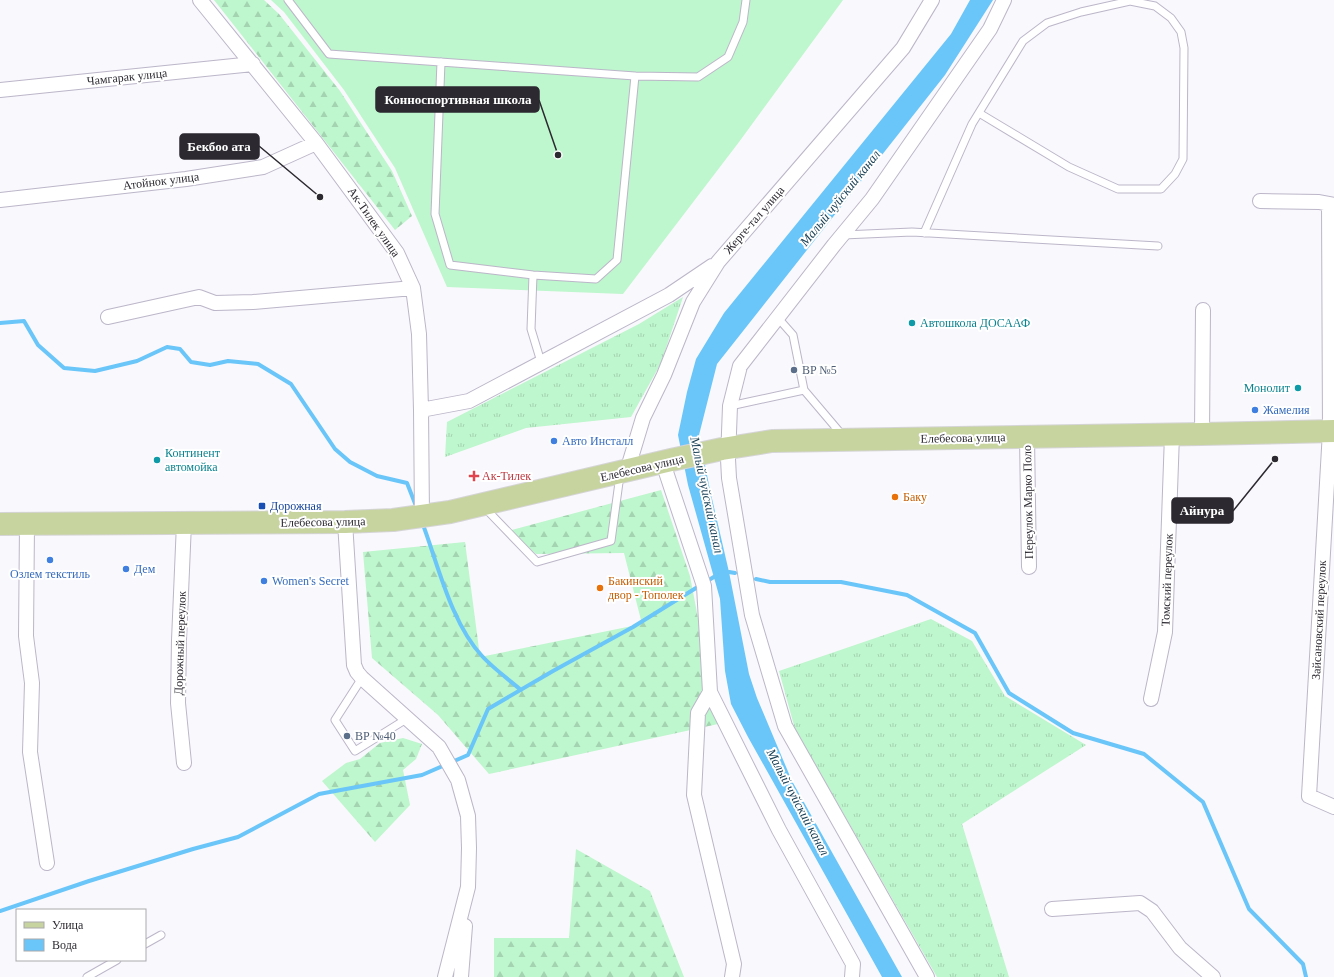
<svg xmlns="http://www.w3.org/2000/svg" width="1334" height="977" font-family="Georgia,serif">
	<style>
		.grass { fill: url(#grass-tufts) }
		.forest { fill: url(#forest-firs) }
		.pitch { fill: #bef6cd }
		.water { fill: #6ac5f9 }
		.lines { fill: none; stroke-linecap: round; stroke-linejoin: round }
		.stream { stroke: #6ac5f9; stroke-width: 4 }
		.service-casing { stroke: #bcb6c9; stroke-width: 9 }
		.minor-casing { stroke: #bcb6c9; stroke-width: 16 }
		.primary-casing { stroke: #d5d4d6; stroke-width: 24 }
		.service { stroke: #fff; stroke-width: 7 }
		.minor { stroke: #fff; stroke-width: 14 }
		.primary { stroke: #c7d4a0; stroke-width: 22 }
		.culture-dot { fill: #0f9aa8; stroke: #fff; stroke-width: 1.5 }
		.service-dot { fill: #5c6f8a; stroke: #fff; stroke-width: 1.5 }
		.shop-dot { fill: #3f7fe0; stroke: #fff; stroke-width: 1.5 }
		.health-dot { fill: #e0444e; stroke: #fff; stroke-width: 1.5 }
		.food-dot { fill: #e8710a; stroke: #fff; stroke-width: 1.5 }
		.transit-dot { fill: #1a4fb4; stroke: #fff; stroke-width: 1.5 }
		.labels { text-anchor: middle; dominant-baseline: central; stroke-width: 4; stroke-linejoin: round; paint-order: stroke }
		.street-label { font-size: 12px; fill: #2c2930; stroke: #fff }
		.culture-label { font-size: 12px; fill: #0d838f; stroke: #fff; text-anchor: start }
		.service-label { font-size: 12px; fill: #4e5e75; stroke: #fff; text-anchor: start }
		.shop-label { font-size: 12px; fill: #366cbe; stroke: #fff; text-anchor: start }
		.health-label { font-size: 12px; fill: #be3a42; stroke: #fff; text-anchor: start }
		.food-label { font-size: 12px; fill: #c56008; stroke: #fff; text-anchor: start }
		.transit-label { font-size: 12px; fill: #164399; stroke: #fff; text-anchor: start }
		.water-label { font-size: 13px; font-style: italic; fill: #1a4156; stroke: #fff }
		.leader { fill: none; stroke: #2c2930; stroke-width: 1.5 }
		.callout-dot { fill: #2c2930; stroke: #fff; stroke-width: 1.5 }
		.callout { fill: #2c2930; stroke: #2c2930; stroke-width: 1.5 }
		.callout-label { font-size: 13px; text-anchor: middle; font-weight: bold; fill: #fff }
	</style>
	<defs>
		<pattern id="grass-tufts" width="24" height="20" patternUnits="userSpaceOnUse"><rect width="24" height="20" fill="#bef6cd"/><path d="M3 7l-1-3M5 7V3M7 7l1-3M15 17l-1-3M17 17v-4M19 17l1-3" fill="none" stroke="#a3d3b0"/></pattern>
		<pattern id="forest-firs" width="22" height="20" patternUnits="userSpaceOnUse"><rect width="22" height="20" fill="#bef6cd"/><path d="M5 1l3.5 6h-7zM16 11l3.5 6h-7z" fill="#a3d3b0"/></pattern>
	</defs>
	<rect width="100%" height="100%" fill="#f9f8fc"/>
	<path class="grass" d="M 683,297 L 661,363 L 631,417 L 526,428 L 445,457 L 447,422 L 639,324 Z
		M 931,619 L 972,641 L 1005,696 L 1086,745 L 962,824 L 1009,977 L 937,977 L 795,729 L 779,671 Z"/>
	<path class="forest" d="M 214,0 L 264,0 L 279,14 L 340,91 L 392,171 L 412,216 L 395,230 Z
		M 661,490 L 690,576 L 718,724 L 489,774 L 438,715 L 372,658 L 363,552 L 465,542 L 480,657 L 642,624 L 624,553 L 536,554 L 508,531 Z
		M 403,738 L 422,744 L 416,759 L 403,770 L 410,805 L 375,842 L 322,781 L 346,763 L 360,759 L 380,743 Z
		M 576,849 L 650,891 L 684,977 L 494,977 L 494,938 L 569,938 Z"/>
	<path class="pitch" d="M 271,0 L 843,0 L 739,142 L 623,294 L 447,287 L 395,168 L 344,90 L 284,12 Z"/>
	<path class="water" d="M 970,0 L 993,0 L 945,75 L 717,364 L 699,435 L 710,490 L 729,572 L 749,674 L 757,698 L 792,781 L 902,977 L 882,977 L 748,737 L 731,704 L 725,671 L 720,599 L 688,485 L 678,435 L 687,392 L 696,359 L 724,313 L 951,34 Z"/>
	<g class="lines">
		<path class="stream" d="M 0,323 L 24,321 L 38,345 L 64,368 L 95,371 L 137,361 L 167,347 L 180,349 L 191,362 L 210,365 L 228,361 L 258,364 L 291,384 L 335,449 L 350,462 L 377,476 L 407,483 L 416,506
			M 422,522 C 438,564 451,623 482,656 C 493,668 508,679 521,690
			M 729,572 L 735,573
			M 756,579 L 770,582 L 841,582 L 907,595 L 975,633 L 1009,693 L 1073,733 L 1144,754 L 1203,802 L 1249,909 L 1303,964 L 1306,977
			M 0,911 L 89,881 L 193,849 L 238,837 L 319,794 L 422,775 L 468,755 L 488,709 L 553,671 L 633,627 L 717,575"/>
		<g class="service-casing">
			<path id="service" d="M 288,0 L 329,54 L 635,76 L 698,77 L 728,57 L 743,22 L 746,0
				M 441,62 L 435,214 L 450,265 L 533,275 L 596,279 L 617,260 L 635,76
				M 924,233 L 972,124 L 1023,41 L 1047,23 L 1081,12 L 1130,1 L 1155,6 L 1171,18 L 1181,32 L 1184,48 L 1183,159 L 1175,174 L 1161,189 L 1118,189 L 1069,167 L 979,113
				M 843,235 L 912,232 L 1158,246
				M 533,275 L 531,329 L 541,362
				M 778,318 L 793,335 L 804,390
				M 730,406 L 804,390 L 843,436
				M 484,507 L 537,562 L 611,541 L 620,475
				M 362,678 L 335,720 L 355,751 L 408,718
				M 145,944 L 161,935
				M 87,977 L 117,960"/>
		</g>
		<g class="minor-casing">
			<path id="minor" d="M 200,0 L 316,143 L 397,253 L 413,288 L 419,334 L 421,410 L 422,517
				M 0,90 L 253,64
				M 0,200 L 186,179 L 263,167 L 316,143
				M 1260,201 L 1319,202 L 1334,205
				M 1329,204 L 1330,431 L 1309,796 L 1334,807
				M 108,317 L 199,297 L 215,303 L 253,302 L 413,288
				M 421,410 L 469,401 L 669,295 L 712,266
				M 1202,434 L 1203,310
				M 1027,437 L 1029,567
				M 665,462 L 666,472 L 704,586 L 710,692 L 779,830 L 853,964 L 852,977
				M 627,471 L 643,418 L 664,375 L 693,302 L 718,262 L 903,48 L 932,0
				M 345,522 L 354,665 L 357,672 L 362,678 L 439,747 L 458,780 L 468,816 L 469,848 L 468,887 L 445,977
				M 27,524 L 26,636 L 32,683 L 30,752 L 47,863
				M 710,692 L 698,713 L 694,795 L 734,964 L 732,977
				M 1151,699 L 1165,632 L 1172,435
				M 184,763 L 178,703 L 179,640 L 184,523
				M 1052,909 L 1140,903 L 1152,911 L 1180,948 L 1213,977
				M 461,977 L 465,926
				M 927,977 L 785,726 L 752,615 L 729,478 L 728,459 L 730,406 L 740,366 L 834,245 L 872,199 L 990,29 L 1004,0"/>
		</g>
		<g class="primary-casing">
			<path id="primary" d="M 0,524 L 345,522 L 393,520 L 450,512 L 671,460 L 722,449 L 772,441 L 1202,434 L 1334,431"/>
		</g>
		<use href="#service" class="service"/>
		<use href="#minor" class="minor"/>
		<use href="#primary" class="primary"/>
	</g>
	<g class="culture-dot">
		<circle cx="912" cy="323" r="4"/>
		<circle cx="1298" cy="388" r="4"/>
		<circle cx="157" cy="460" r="4"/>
	</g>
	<g class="service-dot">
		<circle cx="794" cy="370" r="4"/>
		<circle cx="347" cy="736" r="4"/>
	</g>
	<g class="shop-dot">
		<circle cx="1255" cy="410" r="4"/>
		<circle cx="554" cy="441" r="4"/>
		<circle cx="50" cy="560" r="4"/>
		<circle cx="126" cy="569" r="4"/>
		<circle cx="264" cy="581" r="4"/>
	</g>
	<path class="health-dot" d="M472 470h4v4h4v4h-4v4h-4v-4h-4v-4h4z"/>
	<g class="food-dot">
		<circle cx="895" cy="497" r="4"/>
		<circle cx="600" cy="588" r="4"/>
	</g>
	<rect class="transit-dot" x="258" y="502" width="8" height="8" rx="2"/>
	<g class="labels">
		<g class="street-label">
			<text transform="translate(127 77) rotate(-6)">Чамгарак улица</text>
			<text transform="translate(161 181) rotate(-7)">Атойнок улица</text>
			<text transform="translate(754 220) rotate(-49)">Жерге-тал улица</text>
			<text transform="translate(374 222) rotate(55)">Ак-Тилек улица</text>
			<text transform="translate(963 438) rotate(-1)">Елебесова улица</text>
			<text transform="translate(642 468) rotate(-13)">Елебесова улица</text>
			<text transform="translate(1028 502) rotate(-91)">Переулок Марко Поло</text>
			<text transform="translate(323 522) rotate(-1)">Елебесова улица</text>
			<text transform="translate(1167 580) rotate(-88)">Томский переулок</text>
			<text transform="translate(1319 620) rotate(-87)">Зайсановский переулок</text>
			<text transform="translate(180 643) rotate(-88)">Дорожный переулок</text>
		</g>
		<g class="culture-label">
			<text x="920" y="323">Автошкола ДОСААФ</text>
			<text x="1290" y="388" text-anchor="end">Монолит</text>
			<text x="165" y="453">Континент<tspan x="165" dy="14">автомойка</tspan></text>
		</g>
		<g class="service-label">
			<text x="802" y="370">BP №5</text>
			<text x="355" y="736">BP №40</text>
		</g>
		<g class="shop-label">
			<text x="1263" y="410">Жамелия</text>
			<text x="562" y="441">Авто Инсталл</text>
			<text x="134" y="569">Дем</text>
			<text x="50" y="574" text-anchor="middle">Озлем текстиль</text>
			<text x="272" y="581">Women's Secret</text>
		</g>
		<g class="health-label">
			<text x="482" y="476">Ак-Тилек</text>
		</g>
		<g class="food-label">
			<text x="903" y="497">Баку</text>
			<text x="608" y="581">Бакинский<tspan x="608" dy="14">двор - Тополек</tspan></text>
		</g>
		<g class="transit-label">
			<text x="270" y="506">Дорожная</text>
		</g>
		<g class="water-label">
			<text transform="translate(840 198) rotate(-51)">Малый чуйский канал</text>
			<text transform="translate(707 495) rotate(78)">Малый чуйский канал</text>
			<text transform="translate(798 802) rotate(62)">Малый чуйский канал</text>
		</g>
	</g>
	<path class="leader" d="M558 155L539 100M320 197L259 146M1275 459L1233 511"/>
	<g class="callout-dot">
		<circle cx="558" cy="155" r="4"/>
		<circle cx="320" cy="197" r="4"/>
		<circle cx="1275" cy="459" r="4"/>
	</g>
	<g class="callout">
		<rect x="376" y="87" width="163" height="25" rx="4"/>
		<rect x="180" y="134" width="79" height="25" rx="4"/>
		<rect x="1172" y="498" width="61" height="25" rx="4"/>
	</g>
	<g class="callout-label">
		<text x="458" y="104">Конноспортивная школа</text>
		<text x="219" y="151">Бекбоо ата</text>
		<text x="1202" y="515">Айнура</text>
	</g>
	<rect x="16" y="909" width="130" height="52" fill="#ffffff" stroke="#aba9ac"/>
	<rect x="24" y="922" width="20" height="6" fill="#c7d4a0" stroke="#aba9ac"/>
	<text x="52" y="929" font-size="12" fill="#2c2930">Улица</text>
	<rect x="24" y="939" width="20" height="12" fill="#6ac5f9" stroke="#aba9ac"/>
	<text x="52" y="949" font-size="12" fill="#2c2930">Вода</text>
</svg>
